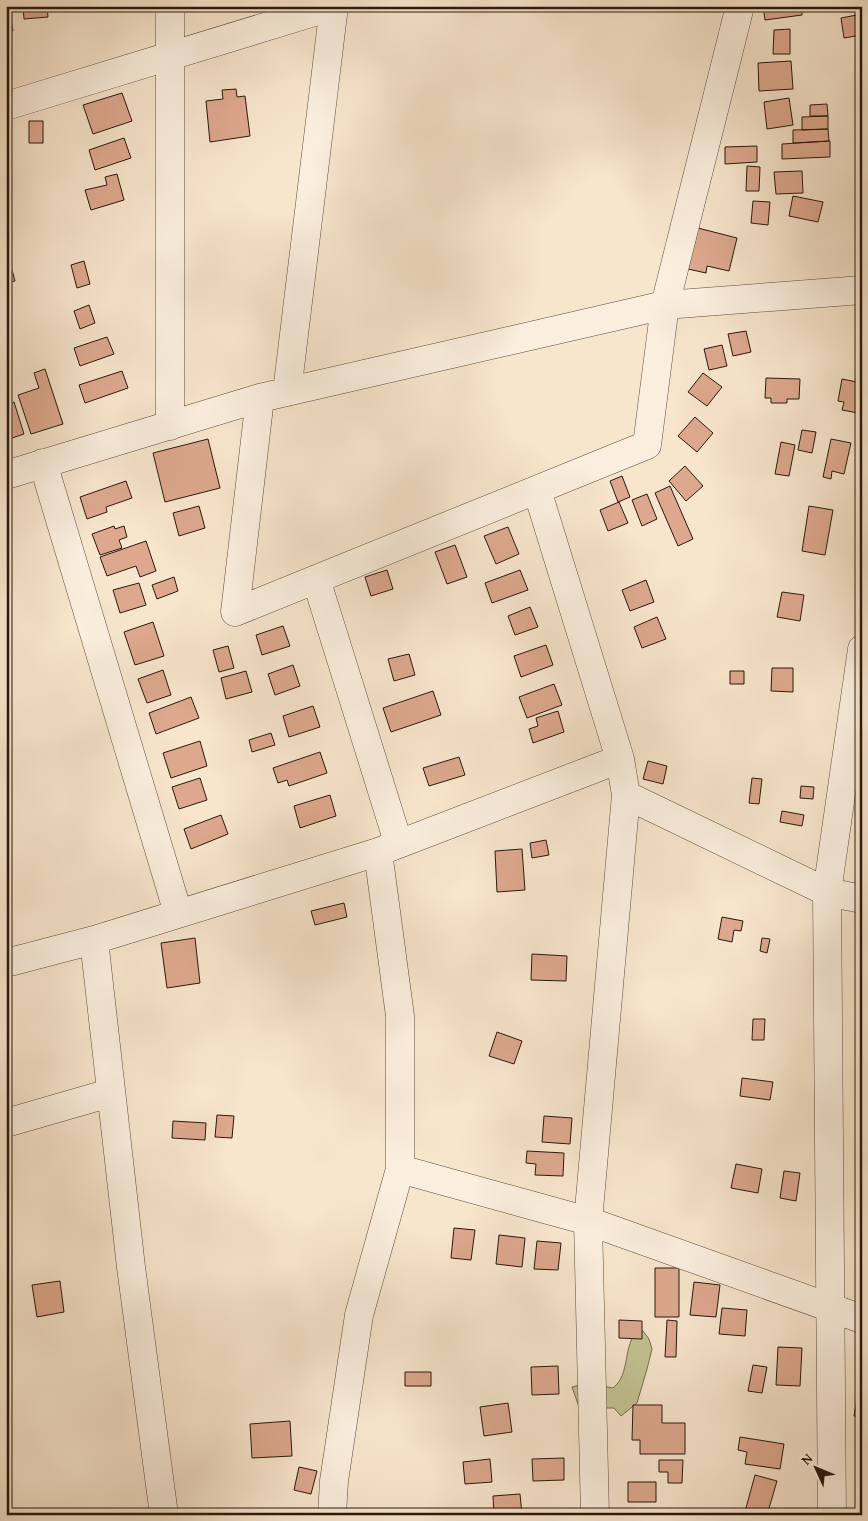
<svg xmlns="http://www.w3.org/2000/svg" width="868" height="1521" font-family="'Gentium Book Plus',serif">
	<style>
		.green { fill: #c3c393; stroke: #766e50 }
		.building { fill: #dda88e; stroke: #29180d }
		.lines { fill: none; stroke-linecap: round; stroke-linejoin: round }
		.minor-casing { stroke: #5c4b3d; stroke-width: 29 }
		.minor { stroke: #faeede; stroke-width: 28 }
	</style>
	<rect width="100%" height="100%" fill="#f7e5cc"/>
	<filter id="stains"><feTurbulence type="fractalNoise" baseFrequency=".004" numOctaves="4"/><feColorMatrix values="0 0 0 0 .2 0 0 0 0 .09 0 0 0 0 .02 0 0 0 .5 -.17"/></filter>
	<radialGradient id="worn" r=".72"><stop offset=".6" stop-color="#630" stop-opacity="0"/><stop offset="1" stop-color="#630" stop-opacity=".3"/></radialGradient>
	<path class="green" d="M 638,1330 L 643,1331 L 649,1339 L 652,1349 L 647,1369 L 637,1403 L 621,1416 L 614,1408 L 604,1408 L 586,1427 L 572,1387 L 587,1383 L 613,1388 C 631,1374 622,1346 638,1330 Z"/>
	<path class="building" d="M 23,6 L 47,6 L 48,17 L 24,19 Z
		M 77,6 L 90,6 L 90,10 L 77,11 Z
		M 763,6 L 802,6 L 802,15 L 765,20 Z
		M 9,7 L 13,31 L 6,32 L 6,8 Z
		M 862,14 L 862,35 L 844,38 L 841,18 Z
		M 790,29 L 790,54 L 773,54 L 774,30 Z
		M 791,61 L 793,89 L 759,91 L 758,63 Z
		M 236,89 L 237,97 L 245,96 L 250,136 L 210,142 L 206,101 L 223,99 L 222,90 Z
		M 122,93 L 132,121 L 93,134 L 83,105 Z
		M 789,98 L 793,125 L 767,129 L 764,102 Z
		M 827,104 L 828,116 L 810,116 L 810,105 Z
		M 828,116 L 828,129 L 802,130 L 802,117 Z
		M 29,121 L 43,121 L 43,143 L 29,143 Z
		M 828,129 L 829,141 L 793,143 L 793,130 Z
		M 124,138 L 131,158 L 95,170 L 89,150 Z
		M 830,141 L 830,157 L 782,159 L 782,144 Z
		M 757,146 L 757,162 L 725,164 L 725,147 Z
		M 747,166 L 760,167 L 759,191 L 746,191 Z
		M 802,171 L 803,193 L 776,194 L 774,172 Z
		M 117,174 L 124,200 L 91,210 L 85,190 L 107,185 L 105,177 Z
		M 793,196 L 823,202 L 818,222 L 789,216 Z
		M 753,201 L 770,202 L 768,225 L 751,223 Z
		M 698,228 L 737,238 L 729,271 L 707,266 L 706,273 L 688,269 Z
		M 9,259 L 15,281 L 6,283 L 6,260 Z
		M 84,261 L 90,284 L 77,288 L 71,265 Z
		M 89,305 L 95,323 L 80,329 L 74,311 Z
		M 746,331 L 751,352 L 733,356 L 728,334 Z
		M 107,337 L 114,354 L 80,366 L 74,348 Z
		M 722,345 L 727,366 L 709,370 L 704,349 Z
		M 45,369 L 63,424 L 31,434 L 18,395 L 39,388 L 34,373 Z
		M 122,371 L 128,388 L 85,403 L 79,385 Z
		M 703,373 L 722,387 L 707,406 L 688,392 Z
		M 766,378 L 800,379 L 799,399 L 787,399 L 787,403 L 771,403 L 771,398 L 765,398 Z
		M 842,379 L 862,383 L 862,405 L 860,405 L 858,413 L 842,410 L 844,402 L 838,401 Z
		M 14,402 L 24,434 L 6,440 L 6,404 Z
		M 695,417 L 713,433 L 697,452 L 678,436 Z
		M 802,430 L 816,432 L 812,453 L 798,450 Z
		M 208,439 L 220,488 L 165,502 L 153,453 Z
		M 831,439 L 851,443 L 844,474 L 832,471 L 831,479 L 823,477 Z
		M 781,442 L 795,445 L 789,476 L 775,474 Z
		M 685,466 L 703,486 L 686,501 L 669,481 Z
		M 622,476 L 630,497 L 618,502 L 610,481 Z
		M 126,481 L 132,498 L 106,507 L 107,512 L 87,519 L 80,497 Z
		M 670,486 L 693,539 L 678,546 L 655,493 Z
		M 647,494 L 657,519 L 642,526 L 632,500 Z
		M 619,502 L 628,523 L 608,531 L 600,510 Z
		M 199,506 L 205,528 L 179,536 L 173,513 Z
		M 809,506 L 833,510 L 825,555 L 802,551 Z
		M 114,526 L 115,529 L 124,526 L 127,537 L 119,540 L 122,548 L 100,555 L 92,534 Z
		M 508,527 L 519,554 L 496,564 L 484,536 Z
		M 146,541 L 156,571 L 140,577 L 136,566 L 107,576 L 100,557 Z
		M 455,545 L 467,577 L 447,584 L 435,552 Z
		M 387,570 L 393,589 L 371,596 L 365,577 Z
		M 520,570 L 528,590 L 492,603 L 485,583 Z
		M 174,577 L 178,591 L 157,599 L 152,585 Z
		M 646,580 L 654,602 L 630,611 L 622,590 Z
		M 139,583 L 146,605 L 120,613 L 113,590 Z
		M 782,592 L 804,595 L 800,621 L 777,617 Z
		M 530,607 L 538,627 L 515,635 L 508,616 Z
		M 657,617 L 666,639 L 642,648 L 634,627 Z
		M 153,622 L 164,656 L 135,665 L 124,632 Z
		M 283,626 L 290,646 L 262,655 L 256,635 Z
		M 546,645 L 553,665 L 521,677 L 514,656 Z
		M 228,646 L 234,668 L 219,672 L 213,650 Z
		M 409,654 L 415,675 L 394,681 L 388,659 Z
		M 293,665 L 300,686 L 275,695 L 268,674 Z
		M 772,668 L 793,668 L 793,692 L 771,691 Z
		M 163,670 L 171,695 L 147,703 L 138,679 Z
		M 246,671 L 252,692 L 226,699 L 221,678 Z
		M 730,671 L 744,671 L 744,684 L 730,684 Z
		M 554,684 L 562,705 L 527,718 L 519,697 Z
		M 433,691 L 441,715 L 391,732 L 383,708 Z
		M 191,697 L 199,718 L 156,734 L 149,713 Z
		M 313,706 L 320,727 L 289,737 L 283,716 Z
		M 558,711 L 564,732 L 533,743 L 529,729 L 538,726 L 536,718 Z
		M 271,733 L 275,745 L 252,752 L 249,740 Z
		M 200,741 L 207,766 L 171,778 L 163,753 Z
		M 320,752 L 327,773 L 289,786 L 287,780 L 278,783 L 273,768 Z
		M 459,757 L 465,775 L 429,786 L 423,768 Z
		M 648,761 L 667,766 L 663,784 L 643,779 Z
		M 200,778 L 207,800 L 179,809 L 172,787 Z
		M 752,778 L 762,779 L 759,804 L 749,803 Z
		M 801,786 L 814,787 L 813,799 L 800,798 Z
		M 330,795 L 336,816 L 300,828 L 294,806 Z
		M 782,811 L 804,815 L 802,826 L 780,822 Z
		M 221,815 L 228,834 L 191,849 L 184,829 Z
		M 546,840 L 549,855 L 532,858 L 530,843 Z
		M 522,849 L 525,890 L 497,892 L 495,851 Z
		M 344,903 L 347,917 L 315,925 L 311,911 Z
		M 722,917 L 743,921 L 741,931 L 734,930 L 732,942 L 718,939 Z
		M 195,938 L 200,983 L 167,988 L 161,943 Z
		M 762,938 L 770,939 L 767,953 L 760,951 Z
		M 532,954 L 567,956 L 566,981 L 531,980 Z
		M 753,1019 L 765,1019 L 764,1040 L 752,1040 Z
		M 497,1032 L 522,1041 L 514,1064 L 489,1056 Z
		M 742,1078 L 773,1082 L 770,1100 L 740,1096 Z
		M 217,1115 L 234,1116 L 232,1138 L 215,1137 Z
		M 544,1116 L 572,1118 L 570,1144 L 542,1142 Z
		M 173,1121 L 206,1123 L 205,1140 L 172,1138 Z
		M 527,1151 L 564,1153 L 563,1176 L 535,1175 L 536,1164 L 526,1163 Z
		M 736,1164 L 762,1169 L 758,1193 L 731,1188 Z
		M 784,1171 L 800,1173 L 796,1201 L 780,1198 Z
		M 454,1228 L 475,1230 L 471,1260 L 451,1258 Z
		M 499,1235 L 525,1238 L 522,1267 L 496,1264 Z
		M 537,1241 L 561,1243 L 558,1270 L 534,1269 Z
		M 655,1268 L 679,1268 L 679,1317 L 655,1317 Z
		M 60,1281 L 64,1312 L 37,1317 L 32,1285 Z
		M 694,1282 L 720,1285 L 716,1317 L 690,1315 Z
		M 722,1308 L 747,1310 L 745,1336 L 719,1334 Z
		M 619,1320 L 642,1321 L 642,1339 L 619,1338 Z
		M 667,1320 L 677,1321 L 676,1357 L 665,1357 Z
		M 778,1347 L 802,1348 L 800,1386 L 776,1385 Z
		M 753,1365 L 767,1367 L 762,1393 L 748,1391 Z
		M 558,1366 L 559,1394 L 532,1395 L 531,1367 Z
		M 405,1372 L 431,1372 L 431,1386 L 405,1386 Z
		M 858,1392 L 862,1392 L 862,1417 L 854,1416 Z
		M 508,1403 L 512,1432 L 484,1436 L 480,1407 Z
		M 633,1405 L 662,1405 L 662,1423 L 685,1423 L 685,1454 L 640,1454 L 640,1440 L 632,1440 Z
		M 290,1421 L 292,1456 L 252,1458 L 250,1424 Z
		M 740,1437 L 784,1444 L 780,1469 L 745,1464 L 747,1452 L 738,1450 Z
		M 564,1458 L 564,1480 L 533,1481 L 532,1459 Z
		M 490,1459 L 492,1482 L 465,1484 L 463,1462 Z
		M 659,1460 L 683,1460 L 682,1483 L 668,1483 L 668,1472 L 659,1472 Z
		M 299,1467 L 317,1471 L 311,1494 L 294,1490 Z
		M 755,1475 L 777,1481 L 767,1515 L 744,1515 Z
		M 628,1482 L 656,1482 L 656,1502 L 628,1502 Z
		M 520,1494 L 522,1515 L 494,1515 L 493,1496 Z"/>
	<g class="lines">
		<g class="minor-casing">
			<path id="minor" d="M 6,106 L 334,6
				M 287,392 L 334,6
				M 260,398 L 235,612 L 647,445 L 665,305 L 740,6
				M 170,426 L 170,6
				M 43,463 L 178,913
				M 6,475 L 260,398 L 665,305 L 862,290
				M 537,490 L 620,759 L 626,795 L 588,1221 L 595,1515
				M 316,579 L 398,842
				M 626,795 L 827,892 L 862,899
				M 94,940 L 131,1267 L 164,1515
				M 6,963 L 94,940 L 378,852 L 620,759
				M 6,1123 L 110,1093
				M 400,1169 L 588,1221 L 862,1319
				M 332,1515 L 334,1481 L 359,1315 L 400,1169 L 400,1016 L 378,852
				M 832,1515 L 827,892 L 862,649"/>
		</g>
		<use href="#minor" class="minor"/>
	</g>
	<rect width="868" height="1521" fill="none" stroke="#f7e5cc" stroke-width="25"/>
	<rect x="8" y="8" width="853" height="1506" fill="none" stroke="#29180d" stroke-width="2.5"/>
	<rect x="12" y="12" width="843" height="1496" fill="none" stroke="#29180d"/>
	<g transform="translate(816 1468) rotate(314)" stroke="#faeede" stroke-width="4" paint-order="stroke">
	<path d="M0-4L9 19L0 12L-9 19Z" fill="#29180d"/>
	<text y="-8" font-size="14" font-weight="bold" text-anchor="middle" fill="#29180d">N</text>
	</g>
	<rect width="100%" height="100%" filter="url(#stains)"/>
	<rect width="100%" height="100%" fill="url(#worn)"/>
</svg>
